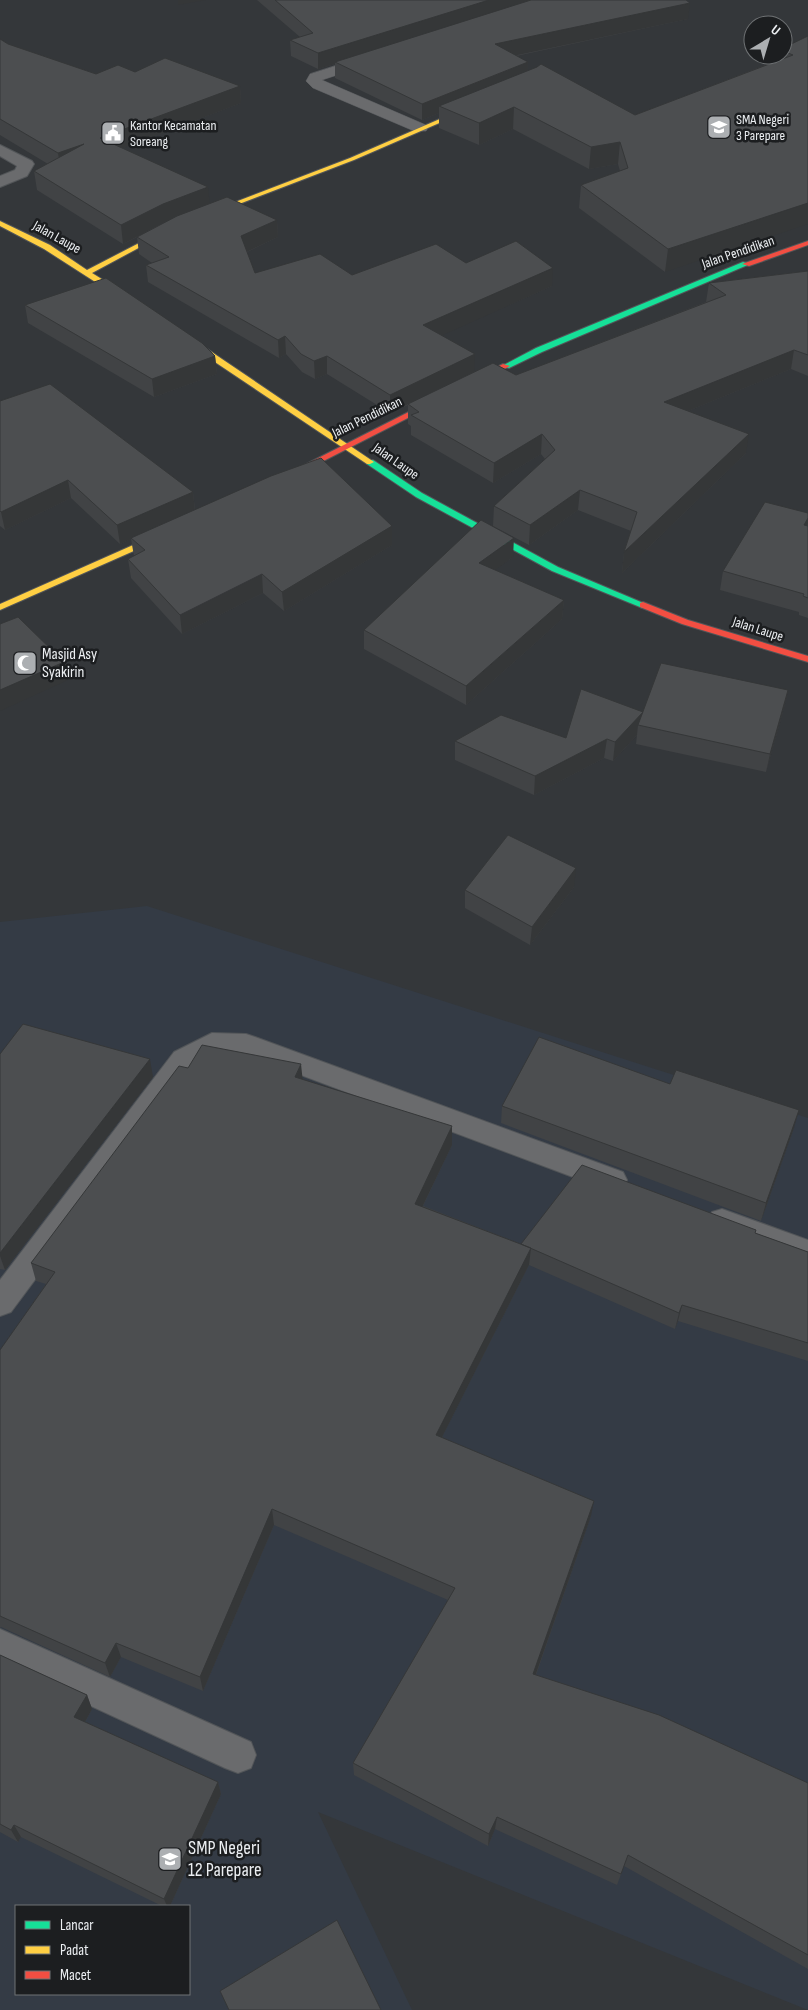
<svg xmlns="http://www.w3.org/2000/svg" width="808" height="2010" font-family="'Sofia Sans Condensed',sans-serif">
	<style>
		.built { fill: #343b45; fill-rule: evenodd }
		.lines { fill: none; stroke-linecap: round; stroke-linejoin: round }
		.lane-casing { stroke: #525558; stroke-width: 2 }
		.street-casing { stroke: #525558; stroke-width: 1 }
		.fast-casing { stroke: #525558; stroke-width: 2 }
		.slow-casing { stroke: #525558; stroke-width: 2 }
		.jam-casing { stroke: #525558; stroke-width: 2 }
		.lane { fill: #6a6b6d; fill-rule: evenodd }
		.street { fill: #6a6b6d; fill-rule: evenodd }
		.fast { fill: #16e098; fill-rule: evenodd }
		.slow { fill: #ffcf43; fill-rule: evenodd }
		.jam { fill: #f24e42; fill-rule: evenodd }
		.wall { fill: #414345 }
		.shaded-wall { fill: #353738 }
		.building { fill: #4c4e50; stroke: #353738 }
		.labels { text-anchor: middle; dominant-baseline: central; stroke-width: 5; stroke-linejoin: round; paint-order: stroke }
		.far-poi-label { font-size: 14px; fill: #eceff2; stroke: #1c1e20; text-anchor: start }
		.far-street-label { font-size: 14px; fill: #eceff2; stroke: #1c1e20 }
		.poi-label { font-size: 16px; fill: #eceff2; stroke: #1c1e20; text-anchor: start }
		.near-poi-label { font-size: 19px; fill: #eceff2; stroke: #1c1e20; text-anchor: start }
	</style>
	<rect width="100%" height="100%" fill="#34373a"/>
	<path class="built" d="M 147,906 L 808,1118 L 808,2010 L 318,1812 L 412,2010 L 0,2010 L 0,922 ZM 16,1906 L 189,1906 L 189,1994 L 16,1994 Z"/>
	<g class="lines">
		<g class="lane-casing">
			<path id="lane" d="M 0,145 L 32,161 L 34,164 L 27,176 L 0,187 L 0,176 L 15,170 L 17,166 L 0,156 Z
				M 212,1033 L 246,1034 L 255,1037 L 623,1172 L 627,1180 L 623,1188 L 613,1192 L 245,1054 L 216,1054 L 194,1066 L 11,1312 L 0,1316 L 0,1280 L 174,1052 Z
				M 722,1209 L 808,1240 L 808,1266 L 712,1230 L 708,1221 L 712,1212 Z
				M 0,1629 L 251,1742 L 256,1755 L 251,1768 L 238,1773 L 225,1768 L 0,1664 Z"/>
		</g>
		<g class="street-casing">
			<path id="street" d="M 369,55 L 374,57 L 377,60 L 374,63 L 322,80 L 426,125 L 428,128 L 426,131 L 414,131 L 313,88 L 306,81 L 310,74 Z"/>
		</g>
		<g class="fast-casing">
			<path id="fast" d="M 743,262 L 750,264 L 542,352 L 509,368 L 502,366 L 536,348 Z
				M 367,460 L 373,460 L 422,493 L 558,567 L 648,605 L 643,608 L 640,607 L 552,571 L 416,497 L 367,464 Z"/>
		</g>
		<g class="slow-casing">
			<path id="slow" d="M 472,105 L 475,107 L 474,108 L 354,160 L 174,229 L 92,273 L 134,299 L 134,303 L 128,303 L 44,249 L 0,226 L 0,221 L 2,222 L 50,245 L 87,270 L 170,227 L 350,158 Z
				M 182,336 L 188,336 L 374,462 L 370,464 L 367,464 L 182,340 Z
				M 167,530 L 170,531 L 170,535 L 0,610 L 0,604 Z"/>
		</g>
		<g class="jam-casing">
			<path id="jam" d="M 808,241 L 808,245 L 749,266 L 742,264 Z
				M 503,364 L 510,366 L 288,479 L 285,480 L 281,477 Z
				M 643,602 L 688,620 L 808,656 L 808,662 L 682,624 L 640,607 L 640,603 Z"/>
		</g>
		<use href="#lane" class="lane"/>
		<use href="#street" class="street"/>
		<use href="#fast" class="fast"/>
		<use href="#slow" class="slow"/>
		<use href="#jam" class="jam"/>
	</g>
	<path class="wall" d="M 257,0 L 686,0 L 688,19 L 516,56 L 528,62 L 527,71 L 635,115 L 778,60 L 779,55 L 783,55 L 783,48 L 808,36 L 665,272 L 579,208 L 581,185 L 620,171 L 618,164 L 589,169 L 513,129 L 479,145 L 439,128 L 439,113 L 422,120 L 335,78 L 335,64 L 318,69 L 291,56 L 290,40 L 300,37 Z
		M 0,39 L 8,44 L 96,74 L 135,72 L 240,86 L 241,103 L 123,148 L 210,204 L 277,220 L 278,237 L 247,252 L 255,273 L 352,275 L 466,263 L 552,286 L 441,335 L 474,372 L 516,375 L 706,302 L 709,283 L 808,271 L 808,376 L 791,369 L 688,411 L 746,453 L 622,573 L 624,552 L 631,531 L 578,510 L 529,545 L 493,526 L 494,506 L 545,459 L 541,454 L 493,483 L 411,435 L 411,426 L 408,424 L 408,405 L 390,413 L 327,374 L 315,379 L 302,372 L 286,354 L 279,358 L 148,282 L 146,265 L 152,263 L 139,254 L 137,237 L 123,244 L 37,190 L 34,171 L 48,164 L 0,135 Z
		M 25,305 L 215,356 L 217,374 L 154,397 L 28,323 Z
		M 0,401 L 193,492 L 195,509 L 392,545 L 284,611 L 263,593 L 182,634 L 131,578 L 128,559 L 134,556 L 131,539 L 120,544 L 71,498 L 5,530 L 0,526 Z
		M 808,513 L 808,618 L 799,615 L 799,612 L 720,590 L 723,571 Z
		M 513,557 L 494,570 L 564,600 L 562,619 L 466,705 L 364,649 L 364,630 Z
		M 788,690 L 784,708 L 766,772 L 636,744 L 637,735 L 613,761 L 604,758 L 534,795 L 455,760 L 455,741 L 566,738 L 643,712 Z
		M 574,887 L 530,945 L 465,908 L 465,890 Z
		M 0,1054 L 153,1077 L 5,1270 L 0,1269 Z
		M 188,1068 L 302,1079 L 452,1145 L 423,1206 L 521,1244 L 755,1233 L 808,1252 L 808,1361 L 678,1321 L 675,1329 L 529,1265 L 442,1437 L 591,1516 L 536,1675 L 808,1783 L 808,1969 L 624,1866 L 617,1885 L 495,1829 L 488,1846 L 354,1775 L 353,1763 L 448,1600 L 274,1525 L 203,1691 L 121,1657 L 110,1677 L 1,1627 L 0,1628 L 0,1350 L 46,1284 L 36,1281 L 31,1263 Z
		M 670,1084 L 794,1128 L 761,1221 L 501,1123 L 502,1106 Z
		M 0,1655 L 87,1695 L 92,1709 L 85,1722 L 218,1782 L 221,1794 L 170,1906 L 162,1906 L 21,1837 L 18,1842 L 0,1832 Z"/>
	<path class="shaded-wall" d="M 178,0 L 206,0 L 178,5 Z
		M 489,0 L 538,0 L 335,62 L 335,64 L 318,69 L 318,53 Z
		M 690,3 L 688,19 L 494,60 L 495,44 Z
		M 528,62 L 527,78 L 439,106 L 439,113 L 422,120 L 422,104 Z
		M 240,86 L 241,103 L 103,156 L 100,138 Z
		M 514,107 L 513,129 L 479,145 L 479,123 Z
		M 620,142 L 618,164 L 589,169 L 591,147 Z
		M 84,144 L 61,172 L 58,153 Z
		M 208,187 L 210,206 L 165,222 L 123,244 L 121,225 L 163,204 Z
		M 808,203 L 808,224 L 665,272 L 668,249 Z
		M 277,220 L 278,237 L 242,254 L 241,236 Z
		M 553,268 L 552,286 L 423,344 L 423,325 Z
		M 285,336 L 286,354 L 279,358 L 278,340 Z
		M 794,350 L 791,369 L 661,422 L 664,402 Z
		M 475,354 L 474,372 L 390,413 L 390,395 Z
		M 215,356 L 217,374 L 154,397 L 152,379 Z
		M 327,356 L 327,374 L 315,379 L 314,361 Z
		M 542,434 L 541,454 L 493,483 L 494,463 Z
		M 749,434 L 746,453 L 622,573 L 624,552 Z
		M 68,480 L 71,498 L 5,530 L 1,512 Z
		M 580,490 L 578,510 L 529,545 L 530,525 Z
		M 193,492 L 195,511 L 120,544 L 117,525 Z
		M 808,518 L 808,524 L 806,532 L 804,525 Z
		M 392,526 L 392,545 L 284,611 L 282,592 Z
		M 514,538 L 513,557 L 478,582 L 479,563 Z
		M 262,574 L 263,593 L 182,634 L 180,615 Z
		M 564,600 L 562,619 L 466,705 L 466,686 Z
		M 64,662 L 68,680 L 0,711 L 0,690 Z
		M 788,690 L 784,708 L 766,772 L 770,754 Z
		M 643,712 L 638,725 L 637,735 L 613,761 L 615,742 Z
		M 607,739 L 604,758 L 534,795 L 535,776 Z
		M 576,868 L 574,887 L 530,945 L 532,927 Z
		M 150,1059 L 153,1077 L 5,1270 L 0,1256 L 0,1253 Z
		M 301,1064 L 303,1083 L 295,1077 Z
		M 799,1110 L 794,1128 L 761,1221 L 766,1203 Z
		M 452,1126 L 452,1145 L 415,1222 L 415,1204 Z
		M 531,1248 L 529,1265 L 435,1451 L 436,1435 Z
		M 682,1305 L 678,1321 L 675,1329 L 679,1313 Z
		M 594,1501 L 591,1516 L 531,1688 L 533,1674 Z
		M 272,1509 L 274,1525 L 203,1691 L 200,1677 Z
		M 116,1643 L 121,1657 L 110,1677 L 105,1663 Z
		M 87,1695 L 92,1709 L 80,1731 L 74,1717 Z
		M 218,1782 L 221,1794 L 170,1906 L 167,1906 L 164,1899 Z
		M 497,1817 L 495,1829 L 488,1846 L 489,1834 Z
		M 14,1825 L 21,1837 L 18,1842 L 11,1830 Z"/>
	<path class="building" d="M 275,0 L 489,0 L 318,53 L 290,40 L 313,33 Z
		M 531,0 L 686,0 L 690,3 L 495,44 L 528,62 L 422,104 L 335,62 Z
		M 808,36 L 808,203 L 668,249 L 581,185 L 628,168 L 620,142 L 591,147 L 514,107 L 479,123 L 439,106 L 537,67 L 541,64 L 635,115 L 793,55 L 783,51 L 783,48 Z
		M 0,39 L 8,44 L 96,74 L 118,65 L 135,72 L 165,58 L 240,86 L 100,138 L 208,187 L 163,204 L 121,225 L 34,171 L 84,144 L 58,153 L 0,119 Z
		M 227,197 L 277,220 L 241,236 L 255,273 L 320,254 L 352,275 L 436,244 L 466,263 L 516,241 L 553,268 L 423,325 L 475,354 L 390,395 L 327,356 L 314,361 L 301,354 L 285,336 L 278,340 L 146,265 L 169,257 L 137,237 L 177,216 Z
		M 808,271 L 808,355 L 794,350 L 664,402 L 749,434 L 624,552 L 637,512 L 580,490 L 530,525 L 494,506 L 555,450 L 542,434 L 494,463 L 411,415 L 419,412 L 408,404 L 493,363 L 516,375 L 726,295 L 709,283 Z
		M 106,278 L 202,343 L 215,356 L 152,379 L 25,305 Z
		M 50,384 L 193,492 L 117,525 L 68,480 L 1,512 L 0,511 L 0,401 Z
		M 321,458 L 392,526 L 282,592 L 262,574 L 180,615 L 128,559 L 145,550 L 131,538 L 271,476 Z
		M 765,502 L 808,513 L 808,518 L 804,525 L 808,526 L 808,598 L 803,596 L 804,594 L 723,571 Z
		M 481,520 L 514,538 L 479,563 L 564,600 L 466,686 L 364,630 Z
		M 18,617 L 64,662 L 0,690 L 0,624 Z
		M 661,663 L 788,690 L 770,754 L 638,725 Z
		M 581,689 L 643,712 L 615,742 L 607,739 L 535,776 L 455,741 L 501,715 L 566,738 Z
		M 508,835 L 576,868 L 532,927 L 465,890 Z
		M 23,1024 L 150,1059 L 0,1253 L 0,1054 Z
		M 539,1037 L 670,1084 L 676,1070 L 799,1110 L 766,1203 L 502,1106 Z
		M 202,1045 L 301,1064 L 295,1077 L 452,1126 L 415,1204 L 531,1248 L 436,1435 L 594,1501 L 533,1674 L 659,1715 L 808,1783 L 808,1955 L 628,1855 L 621,1874 L 497,1817 L 489,1834 L 353,1763 L 455,1588 L 272,1509 L 200,1677 L 116,1643 L 105,1663 L 0,1616 L 0,1350 L 55,1272 L 31,1263 L 179,1066 L 188,1068 Z
		M 582,1165 L 756,1230 L 755,1233 L 808,1252 L 808,1343 L 682,1305 L 679,1313 L 521,1244 Z
		M 0,1655 L 87,1695 L 74,1717 L 218,1782 L 164,1899 L 14,1825 L 11,1830 L 0,1824 Z
		M 337,1920 L 381,2010 L 229,2010 L 220,1991 Z"/>
	<defs>
		<g id="school-square" transform="scale(1.25)"><rect x="-9" y="-9" width="18" height="18" rx="4" fill="#acafb2" stroke="#1c1e20"/><path d="M0-5L7-2L0 1L-7-2ZM-4 1L0 2.5L4 1V4Q0 6-4 4Z" fill="#fff"/></g>
		<g id="civic-square" transform="scale(1.25)"><rect x="-9" y="-9" width="18" height="18" rx="4" fill="#acafb2" stroke="#1c1e20"/><path d="M-.6-6.5H3V-4.5H.6V-3L4-1V1h2V6H-6V1h2V-1L-.6-3ZM-1.2 2.5V6h2.4V2.5Z" fill="#fff"/></g>
		<g id="mosque-square" transform="scale(1.25)"><rect x="-9" y="-9" width="18" height="18" rx="4" fill="#acafb2" stroke="#1c1e20"/><path d="M3.5-4.9A6 6 0 1 0 3.5 4.9A5 5 0 1 1 3.5-4.9Z" fill="#fff"/></g>
	</defs>
	<g fill-rule="evenodd">
		<use href="#school-square" x="719" y="127"/>
		<use href="#civic-square" x="113" y="133"/>
		<use href="#mosque-square" x="25" y="663"/>
		<use href="#school-square" x="170" y="1859"/>
	</g>
	<g class="labels">
		<g class="far-poi-label">
			<text x="736" y="119">SMA Negeri<tspan x="736" dy="16">3 Parepare</tspan></text>
			<text x="130" y="125">Kantor Kecamatan<tspan x="130" dy="16">Soreang</tspan></text>
		</g>
		<g class="far-street-label">
			<text transform="translate(57 237) rotate(29)">Jalan Laupe</text>
			<text transform="translate(738 252) rotate(-19)">Jalan Pendidikan</text>
			<text transform="translate(367 417) rotate(-26)">Jalan Pendidikan</text>
			<text transform="translate(396 461) rotate(35)">Jalan Laupe</text>
			<text transform="translate(758 629) rotate(18)">Jalan Laupe</text>
		</g>
		<g class="poi-label">
			<text x="42" y="654">Masjid Asy<tspan x="42" dy="18">Syakirin</tspan></text>
		</g>
		<g class="near-poi-label">
			<text x="188" y="1848">SMP Negeri<tspan x="188" dy="22">12 Parepare</tspan></text>
		</g>
	</g>
	<rect x="15" y="1905" width="175" height="90" fill="#1c1e20" stroke="#6f7274"/>
	<rect x="25" y="1921" width="25" height="8" fill="#16e098" stroke="#6f7274"/>
	<text x="60" y="1930" font-size="15" fill="#eceff2">Lancar</text>
	<rect x="25" y="1946" width="25" height="8" fill="#ffcf43" stroke="#6f7274"/>
	<text x="60" y="1955" font-size="15" fill="#eceff2">Padat</text>
	<rect x="25" y="1971" width="25" height="8" fill="#f24e42" stroke="#6f7274"/>
	<text x="60" y="1980" font-size="15" fill="#eceff2">Macet</text>
	<g transform="translate(768 40) rotate(38)"><circle r="24" fill="#1c1e20" stroke="#6f7274"/>
	<path d="M0-4L9 19L0 12L-9 19Z" fill="#acafb2"/>
	<text y="-8" font-size="14" font-weight="bold" text-anchor="middle" fill="#eceff2">U</text>
	</g>
</svg>
